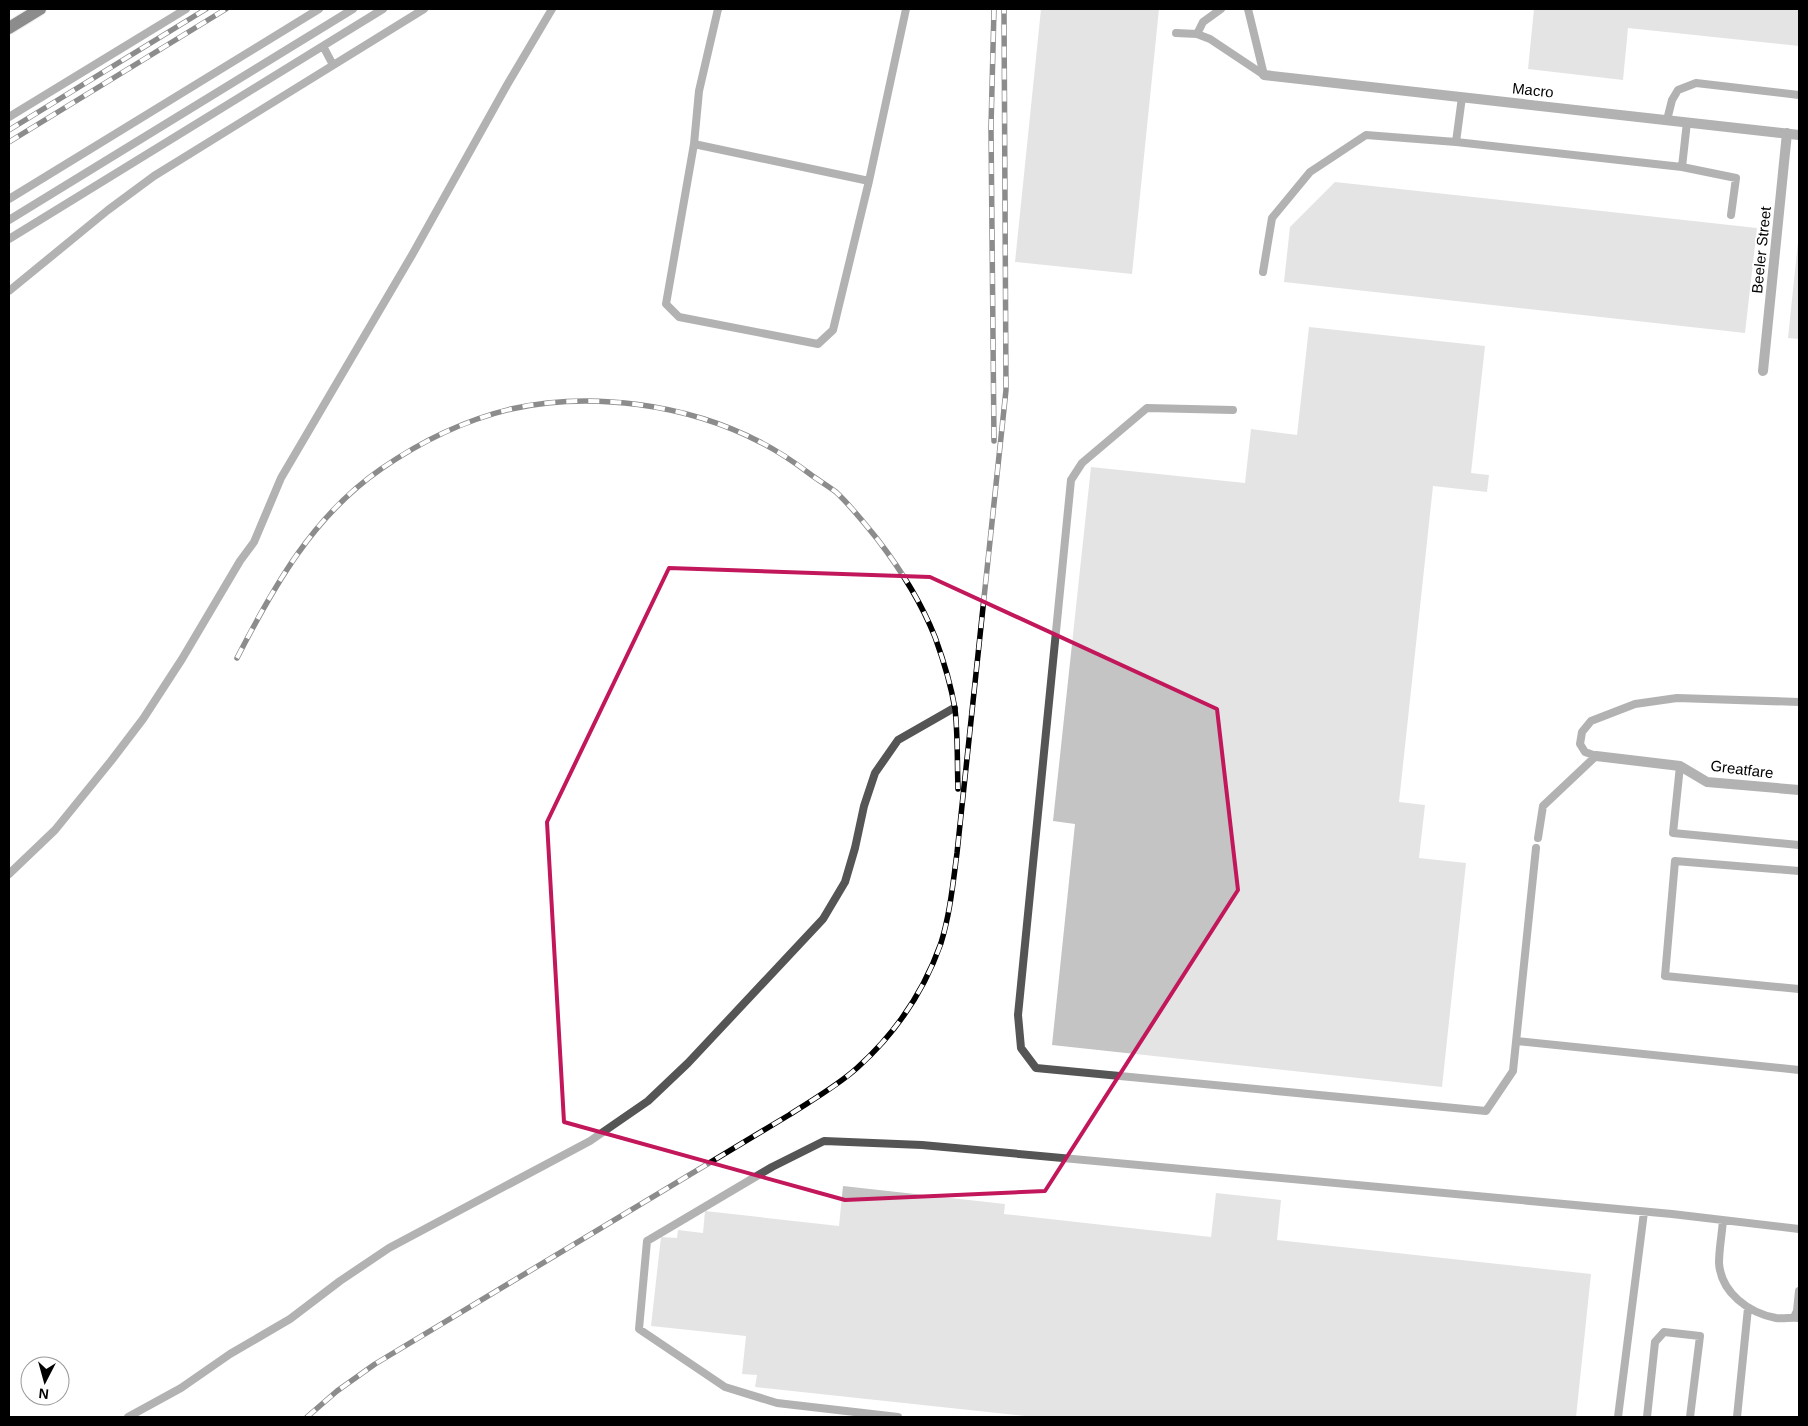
<svg xmlns="http://www.w3.org/2000/svg" width="1808" height="1426" font-family="Helvetica,sans-serif">
	<style>
		.building { fill: #c4c4c4 }
		.lines { fill: none; stroke-linecap: round; stroke-linejoin: round }
		.primary-casing { stroke: #dbdbdb; stroke-width: 14 }
		.service { stroke: #555; stroke-width: 8 }
		.minor { stroke: #555; stroke-width: 10 }
		.primary { stroke: #000; stroke-width: 12 }
		.rail-casing { stroke: #000; stroke-width: 5.5 }
		.rail { stroke: #fff; stroke-width: 4; stroke-dasharray: 11; stroke-linecap: butt }
		.marked { fill: none; stroke: #c2185b; stroke-width: 4; stroke-linejoin: round }
		.labels { text-anchor: middle; dominant-baseline: central; stroke-width: 4; stroke-linejoin: round; paint-order: stroke }
		.street-label { font-size: 15px; fill: #000; stroke: #fff }
	</style>
	<rect width="100%" height="100%" fill="#fff"/>
	<path class="building" d="M 1041,9 L 1159,9 L 1132,274 L 1015,262 Z
		M 1534,9 L 1799,9 L 1799,46 L 1628,28 L 1623,80 L 1528,69 Z
		M 1335,182 L 1757,228 L 1745,333 L 1284,282 L 1290,227 Z
		M 1798,242 L 1799,242 L 1799,339 L 1788,338 Z
		M 1309,327 L 1485,346 L 1471,473 L 1489,475 L 1487,492 L 1433,486 L 1399,802 L 1425,805 L 1419,858 L 1466,863 L 1442,1087 L 1052,1045 L 1075,824 L 1053,821 L 1091,467 L 1245,483 L 1251,429 L 1297,435 Z
		M 843,1186 L 1005,1204 L 1004,1214 L 1211,1237 L 1216,1193 L 1281,1200 L 1277,1240 L 1591,1274 L 1576,1417 L 1034,1417 L 755,1387 L 757,1375 L 742,1374 L 746,1336 L 651,1326 L 661,1237 L 677,1238 L 678,1230 L 703,1233 L 705,1211 L 839,1226 Z"/>
	<g class="lines">
		<g class="primary-casing">
			<path id="primary" d="M 9,28 L 40,9"/>
		</g>
		<path class="service" d="M 718,9 L 699,91 L 694,144 L 666,304 L 679,317 L 818,344 L 833,330 L 869,181 L 906,9
			M 1221,9 L 1203,22 L 1197,34 L 1210,39 L 1264,75
			M 1248,9 L 1264,75
			M 1176,33 L 1197,34
			M 323,46 L 333,65
			M 1462,97 L 1456,142 L 1682,167 L 1687,122
			M 9,117 L 186,9
			M 1667,120 L 1672,100 L 1678,90 L 1696,83 L 1799,95
			M 694,144 L 869,181
			M 1682,167 L 1736,178 L 1731,215
			M 9,199 L 319,9
			M 9,220 L 353,9
			M 9,239 L 383,9
			M 1263,272 L 1272,218 L 1310,172 L 1366,135 L 1456,142
			M 9,291 L 108,210 L 154,176 L 424,9
			M 1233,410 L 1147,408 L 1082,463 L 1071,480 L 1018,1015 L 1021,1048 L 1036,1068 L 1486,1111 L 1513,1071 L 1536,848
			M 1680,766 L 1673,833 L 1799,845
			M 1538,838 L 1543,806 L 1596,756 L 1585,752 L 1580,744 L 1582,732 L 1591,721 L 1635,704 L 1677,698 L 1799,702
			M 1799,871 L 1675,861 L 1665,976 L 1799,989
			M 9,874 L 55,830 L 111,761 L 143,719 L 182,659 L 240,561 L 254,542 L 281,478 L 412,255 L 507,85 L 552,9
			M 1517,1041 L 1799,1070
			M 1723,1220 C 1722,1234 1719,1249 1719,1263 C 1721,1293 1749,1313 1776,1318 C 1784,1319 1791,1317 1799,1318
			M 1794,1317 L 1797,1311 L 1799,1291
			M 128,1417 L 181,1388 L 230,1354 L 290,1319 L 340,1281 L 389,1248 L 590,1141 L 648,1101 L 688,1063 L 823,919 L 845,882 L 855,848 L 864,806 L 875,773 L 898,740 L 954,708
			M 898,1417 L 777,1403 L 725,1387 L 639,1329 L 647,1241 L 772,1167 L 824,1141 L 922,1145 L 1672,1214 L 1799,1229
			M 1618,1417 L 1644,1212
			M 1647,1417 L 1655,1342 L 1664,1332 L 1700,1336 L 1690,1417
			M 1737,1417 L 1748,1308"/>
		<path class="minor" d="M 1264,75 L 1799,135
			M 1763,371 L 1787,133
			M 1596,756 L 1680,766 L 1707,782 L 1799,790"/>
		<use href="#primary" class="primary"/>
		<g class="rail-casing">
			<path id="rail" d="M 994,9 L 991,127 L 994,441
				M 9,130 L 206,9
				M 9,142 L 226,9
				M 237,658 C 274,586 313,516 381,469 C 420,442 465,420 511,409 C 591,391 687,404 760,442 C 778,451 794,462 810,474 C 818,480 828,486 836,492 C 851,506 865,524 878,540 C 901,570 921,602 935,637 C 943,659 951,685 955,709 C 958,735 957,762 958,789
				M 307,1417 L 337,1391 L 375,1364 L 789,1115 C 812,1100 837,1086 857,1068 C 895,1034 924,991 941,943 C 950,914 953,883 957,853 L 1006,390 L 1004,9"/>
		</g>
		<use href="#rail" class="rail"/>
	</g>
	<path d="M0 0H1808V1426H0ZM 669,568 L 930,577 L 1217,709 L 1238,890 L 1045,1191 L 845,1200 L 564,1122 L 547,822 Z" fill="#fff" fill-opacity=".55" fill-rule="evenodd"/>
	<path class="marked" d="M 669,568 L 930,577 L 1217,709 L 1238,890 L 1045,1191 L 845,1200 L 564,1122 L 547,822 Z"/>
	<g class="labels">
		<g class="street-label">
			<text transform="translate(1533 90) rotate(6)">Macro</text>
			<text transform="translate(1761 250) rotate(-84)">Beeler Street</text>
			<text transform="translate(1742 769) rotate(7)">Greatfare</text>
		</g>
	</g>
	<rect width="1808" height="1426" fill="none" stroke="#000000" stroke-width="20"/>
	<g transform="translate(45 1381) rotate(186)"><circle r="24" fill="#ffffff" stroke="#999999"/>
	<path d="M0-4L9 19L0 12L-9 19Z" fill="#000000"/>
	<text y="-8" font-size="14" font-weight="bold" text-anchor="middle" fill="#000000">N</text>
	</g>
</svg>
